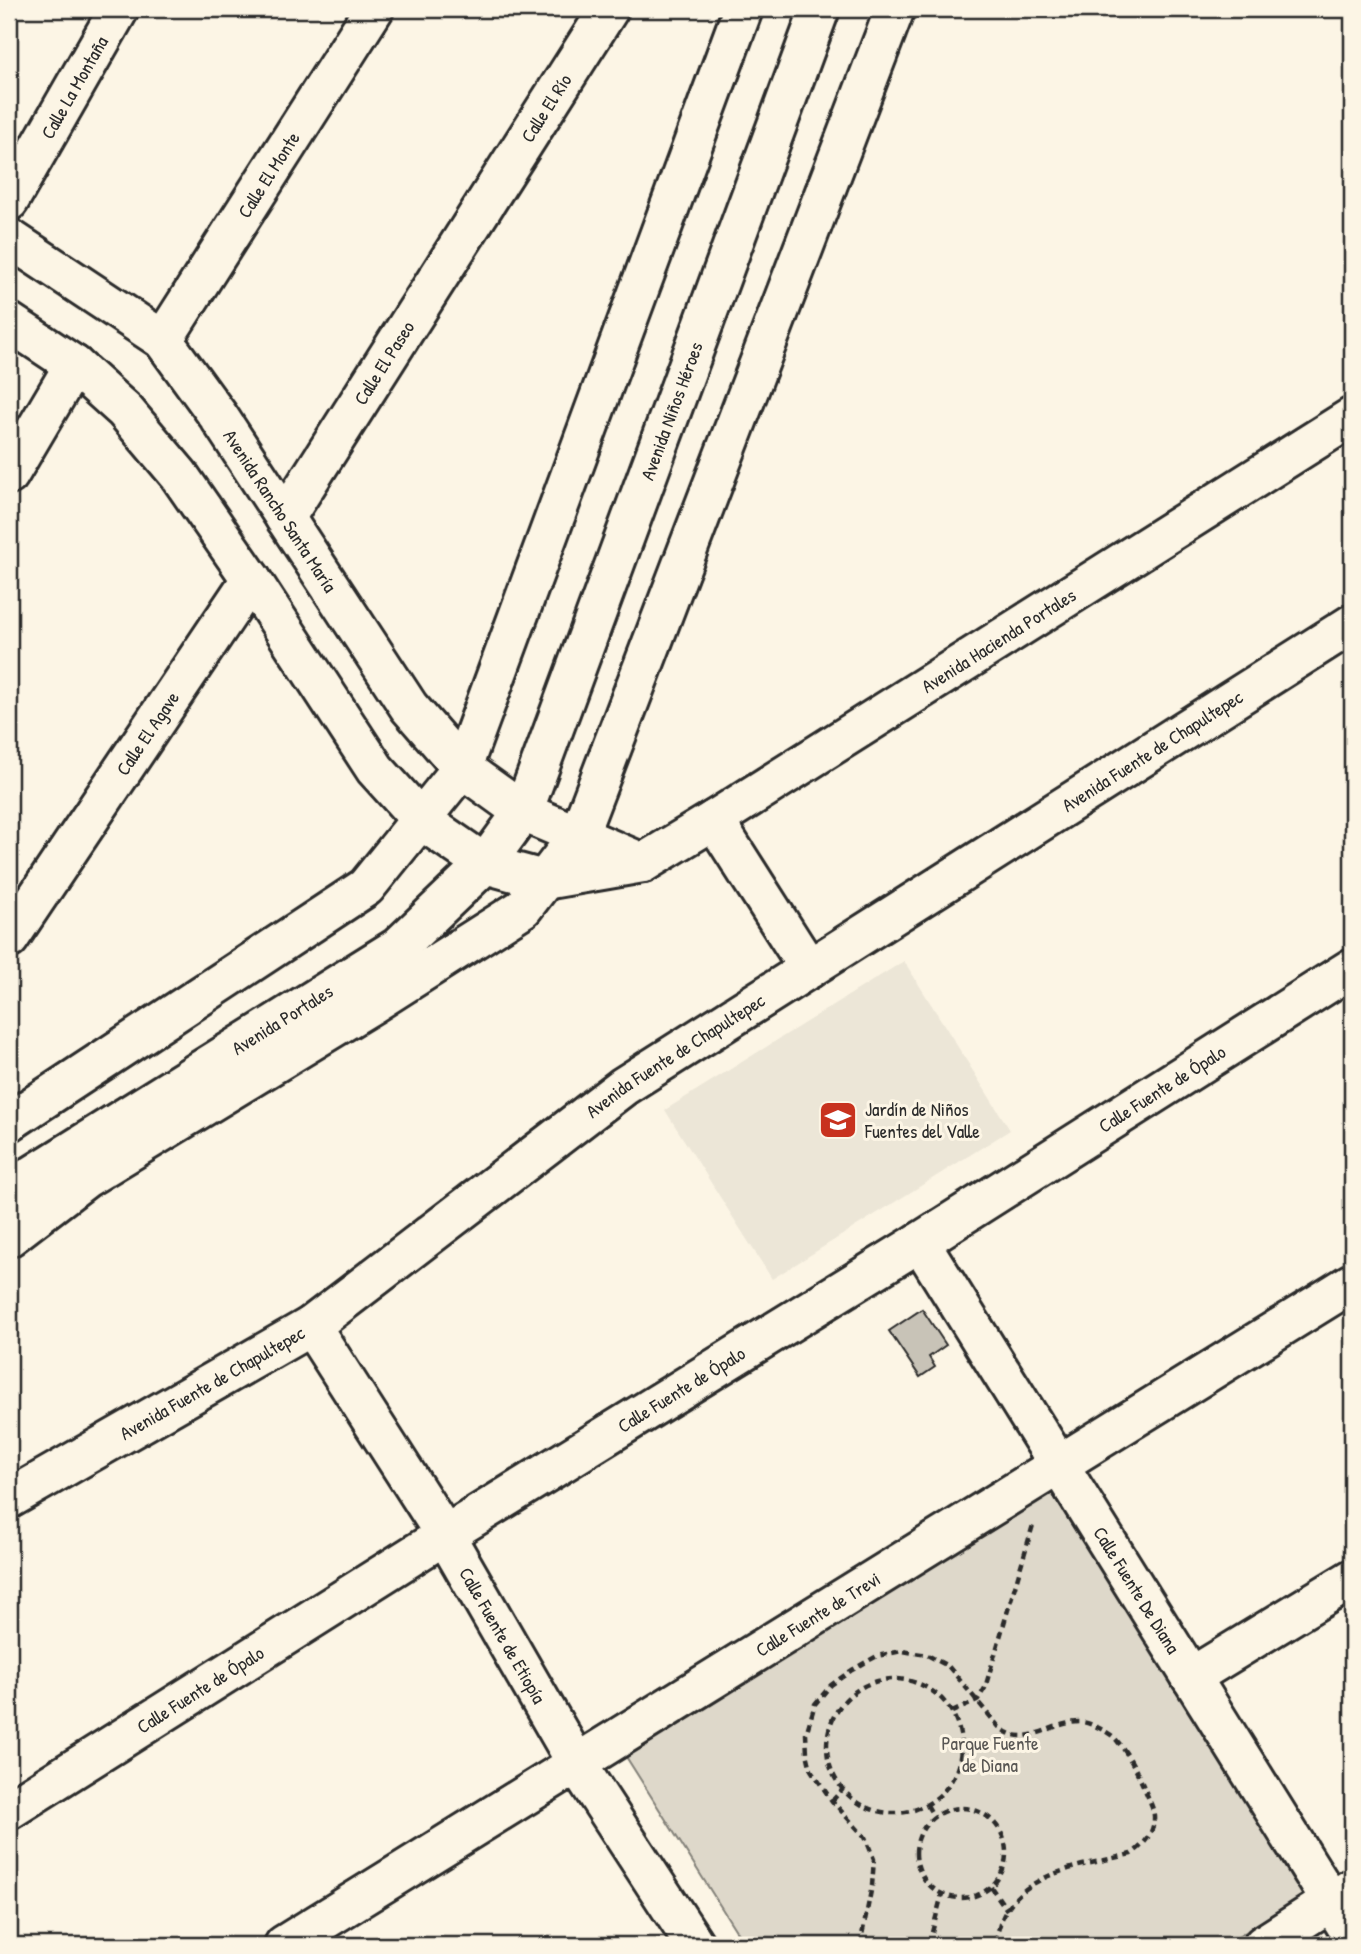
<svg xmlns="http://www.w3.org/2000/svg" width="1361" height="1954" font-family="'Patrick Hand',sans-serif">
	<style>
		.built { fill: #ece6d7 }
		.green { fill: #ded8ca; stroke: #84827a; stroke-width: 2 }
		.building { fill: #c8c3b7; stroke: #2b2b2b; stroke-width: 2 }
		.lines { fill: none; stroke-linecap: round; stroke-linejoin: round }
		.minor-casing { stroke: #2b2b2b; stroke-width: 44 }
		.major-casing { stroke: #2b2b2b; stroke-width: 44 }
		.path { stroke: #2b2b2b; stroke-width: 4.5; stroke-dasharray: 7 5; stroke-linecap: butt }
		.minor { stroke: #fcf5e5; stroke-width: 38 }
		.major { stroke: #fcf5e5; stroke-width: 38 }
		.labels { text-anchor: middle; dominant-baseline: central; stroke-width: 6; stroke-linejoin: round; paint-order: stroke }
		.street-label { font-size: 19px; fill: #2b2b2b; stroke: #fcf5e5 }
		.poi-label { font-size: 19px; fill: #2b2b2b; stroke: #fcf5e5; text-anchor: start }
		.park-label { font-size: 19px; fill: #585653; stroke: #fcf5e5 }
	</style>
	<rect width="100%" height="100%" fill="#fcf5e5"/>
	<filter id="ink" filterUnits="userSpaceOnUse"><feTurbulence type="fractalNoise" baseFrequency=".0143" numOctaves="2"/><feDisplacementMap in="SourceGraphic" scale="14" xChannelSelector="R" yChannelSelector="G"/><feConvolveMatrix kernelMatrix="1 2 1 2 8 2 1 2 1" color-interpolation-filters="sRGB"/></filter>
	<g filter="url(#ink)">
		<path class="built" d="M 904,961 L 1010,1130 L 772,1279 L 665,1110 Z"/>
		<path class="green" d="M 1050,1490 L 1305,1895 L 1225,1945 L 745,1945 L 625,1755 Z"/>
		<path class="building" d="M 922,1309 L 946,1345 L 929,1357 L 935,1367 L 920,1377 L 889,1331 Z"/>
		<g class="lines">
			<g class="minor-casing">
				<g id="minor">
					<path id="s1" d="M 9,201 L 119,9"/>
					<path id="s2" d="M 9,238 L 163,340 L 219,417 L 409,707 L 462,768 L 523,812"/>
					<path d="M 9,322 L 74,365 L 125,411 L 179,475 L 251,579 L 375,769 L 421,820 L 485,864"/>
					<path id="s3" d="M 163,340 L 374,9"/>
					<path d="M 9,475 L 74,365"/>
					<path id="s4" d="M 285,518 L 609,9"/>
					<path d="M 714,820 L 809,969"/>
					<path id="s5" d="M 9,939 L 251,579"/>
					<path d="M 9,1237 L 86,1178 L 374,1003 L 523,908 L 578,836 L 895,9"/>
					<path id="s6" d="M 920,1242 L 1352,1935"/>
					<path id="s7" d="M 311,1326 L 445,1535 L 577,1764 L 695,1945"/>
					<path id="s8" d="M 9,1499 L 311,1326 L 624,1086 L 1352,624"/>
					<path d="M 1191,1677 L 1352,1579"/>
					<path id="s9" d="M 9,1810 L 445,1535 L 920,1242 L 1352,968"/>
					<path id="s10" d="M 284,1945 L 1352,1283"/>
					<path d="M 1263,1945 L 1352,1888"/>
				</g>
			</g>
			<g class="major-casing">
				<g id="major">
					<path d="M 523,812 L 643,863"/>
					<path id="s11" d="M 485,864 L 544,880 L 643,863 L 714,820 L 1352,417"/>
					<path d="M 9,1122 L 366,887 L 462,768 L 743,9"/>
					<path id="s12" d="M 9,1190 L 398,947 L 485,864 L 523,812 L 820,9"/>
				</g>
			</g>
			<path class="path" d="M827 1746a67 67 0 1 1 134 0a67 67 0 1 1-134 0Z
				M 952,1712 L 977,1701 L 985,1688 L 1033,1525
				M 832,1801 L 843,1789
				M 927,1805 L 934,1817
				M916 1853a45 45 0 1 1 90 0a45 45 0 1 1-90 0Z
				M 991,1887 L 1007,1910
				M 929,1944 L 942,1894
				M 860,1945 L 872,1886 L 874,1859 L 865,1837 L 832,1801 L 811,1770 L 807,1753 L 806,1734 L 815,1704 L 831,1685 L 852,1670 L 877,1656 L 902,1651 L 927,1655 L 948,1666 L 999,1727 C 1026,1750 1051,1721 1081,1722 C 1087,1722 1095,1726 1101,1729 C 1107,1732 1114,1736 1118,1742 C 1133,1760 1142,1783 1151,1804 C 1160,1824 1148,1843 1131,1854 C 1084,1866 1018,1871 1000,1924 C 998,1932 995,1938 996,1945
				M 916,1945 L 933,1945"/>
			<use href="#minor" class="minor"/>
			<use href="#major" class="major"/>
		</g>
	</g>
	<defs>
		<g id="school-square" transform="scale(2.0125)"><rect x="-9" y="-9" width="18" height="18" rx="4" fill="#c8321e" stroke="#fcf5e5"/><path d="M0-5L7-2L0 1L-7-2ZM-4 1L0 2.5L4 1V4Q0 6-4 4Z" fill="#fff"/></g>
	</defs>
	<g fill-rule="evenodd">
		<use href="#school-square" x="838" y="1120"/>
	</g>
	<g class="labels">
		<g class="street-label">
			<text stroke="none"><textPath href="#s1" startOffset="131">Calle La Montaña</textPath></text>
			<text stroke="none"><textPath href="#s4" startOffset="486">Calle El Río</textPath></text>
			<text stroke="none"><textPath href="#s3" startOffset="196">Calle El Monte</textPath></text>
			<text stroke="none"><textPath href="#s4" startOffset="184">Calle El Paseo</textPath></text>
			<text stroke="none"><textPath href="#s12" startOffset="1071">Avenida Niños Héroes</textPath></text>
			<text stroke="none"><textPath href="#s2" startOffset="392">Avenida Rancho Santa María</textPath></text>
			<text stroke="none"><textPath href="#s11" startOffset="581">Avenida Hacienda Portales</textPath></text>
			<text stroke="none"><textPath href="#s5" startOffset="248">Calle El Agave</textPath></text>
			<text stroke="none"><textPath href="#s8" startOffset="1368">Avenida Fuente de Chapultepec</textPath></text>
			<text stroke="none"><textPath href="#s12" startOffset="322">Avenida Portales</textPath></text>
			<text stroke="none"><textPath href="#s8" startOffset="802">Avenida Fuente de Chapultepec</textPath></text>
			<text stroke="none"><textPath href="#s9" startOffset="1360">Calle Fuente de Ópalo</textPath></text>
			<text stroke="none"><textPath href="#s8" startOffset="234">Avenida Fuente de Chapultepec</textPath></text>
			<text stroke="none"><textPath href="#s9" startOffset="793">Calle Fuente de Ópalo</textPath></text>
			<text stroke="none"><textPath href="#s6" startOffset="410">Calle Fuente De Diana</textPath></text>
			<text stroke="none"><textPath href="#s10" startOffset="628">Calle Fuente de Trevi</textPath></text>
			<text stroke="none"><textPath href="#s7" startOffset="364">Calle Fuente de Etiopía</textPath></text>
			<text stroke="none"><textPath href="#s9" startOffset="226">Calle Fuente de Ópalo</textPath></text>
		</g>
		<g class="poi-label">
			<text x="865" y="1109">Jardín de Niños<tspan x="865" dy="22">Fuentes del Valle</tspan></text>
		</g>
		<g class="park-label">
			<text x="990" y="1743">Parque Fuente<tspan x="990" dy="22">de Diana</tspan></text>
		</g>
	</g>
	<rect width="1361" height="1954" fill="none" stroke="#fcf5e5" stroke-width="35"/>
	<rect x="18" y="18" width="1326" height="1919" fill="none" stroke="#2b2b2b" stroke-width="2.5" filter="url(#ink)"/>
</svg>
